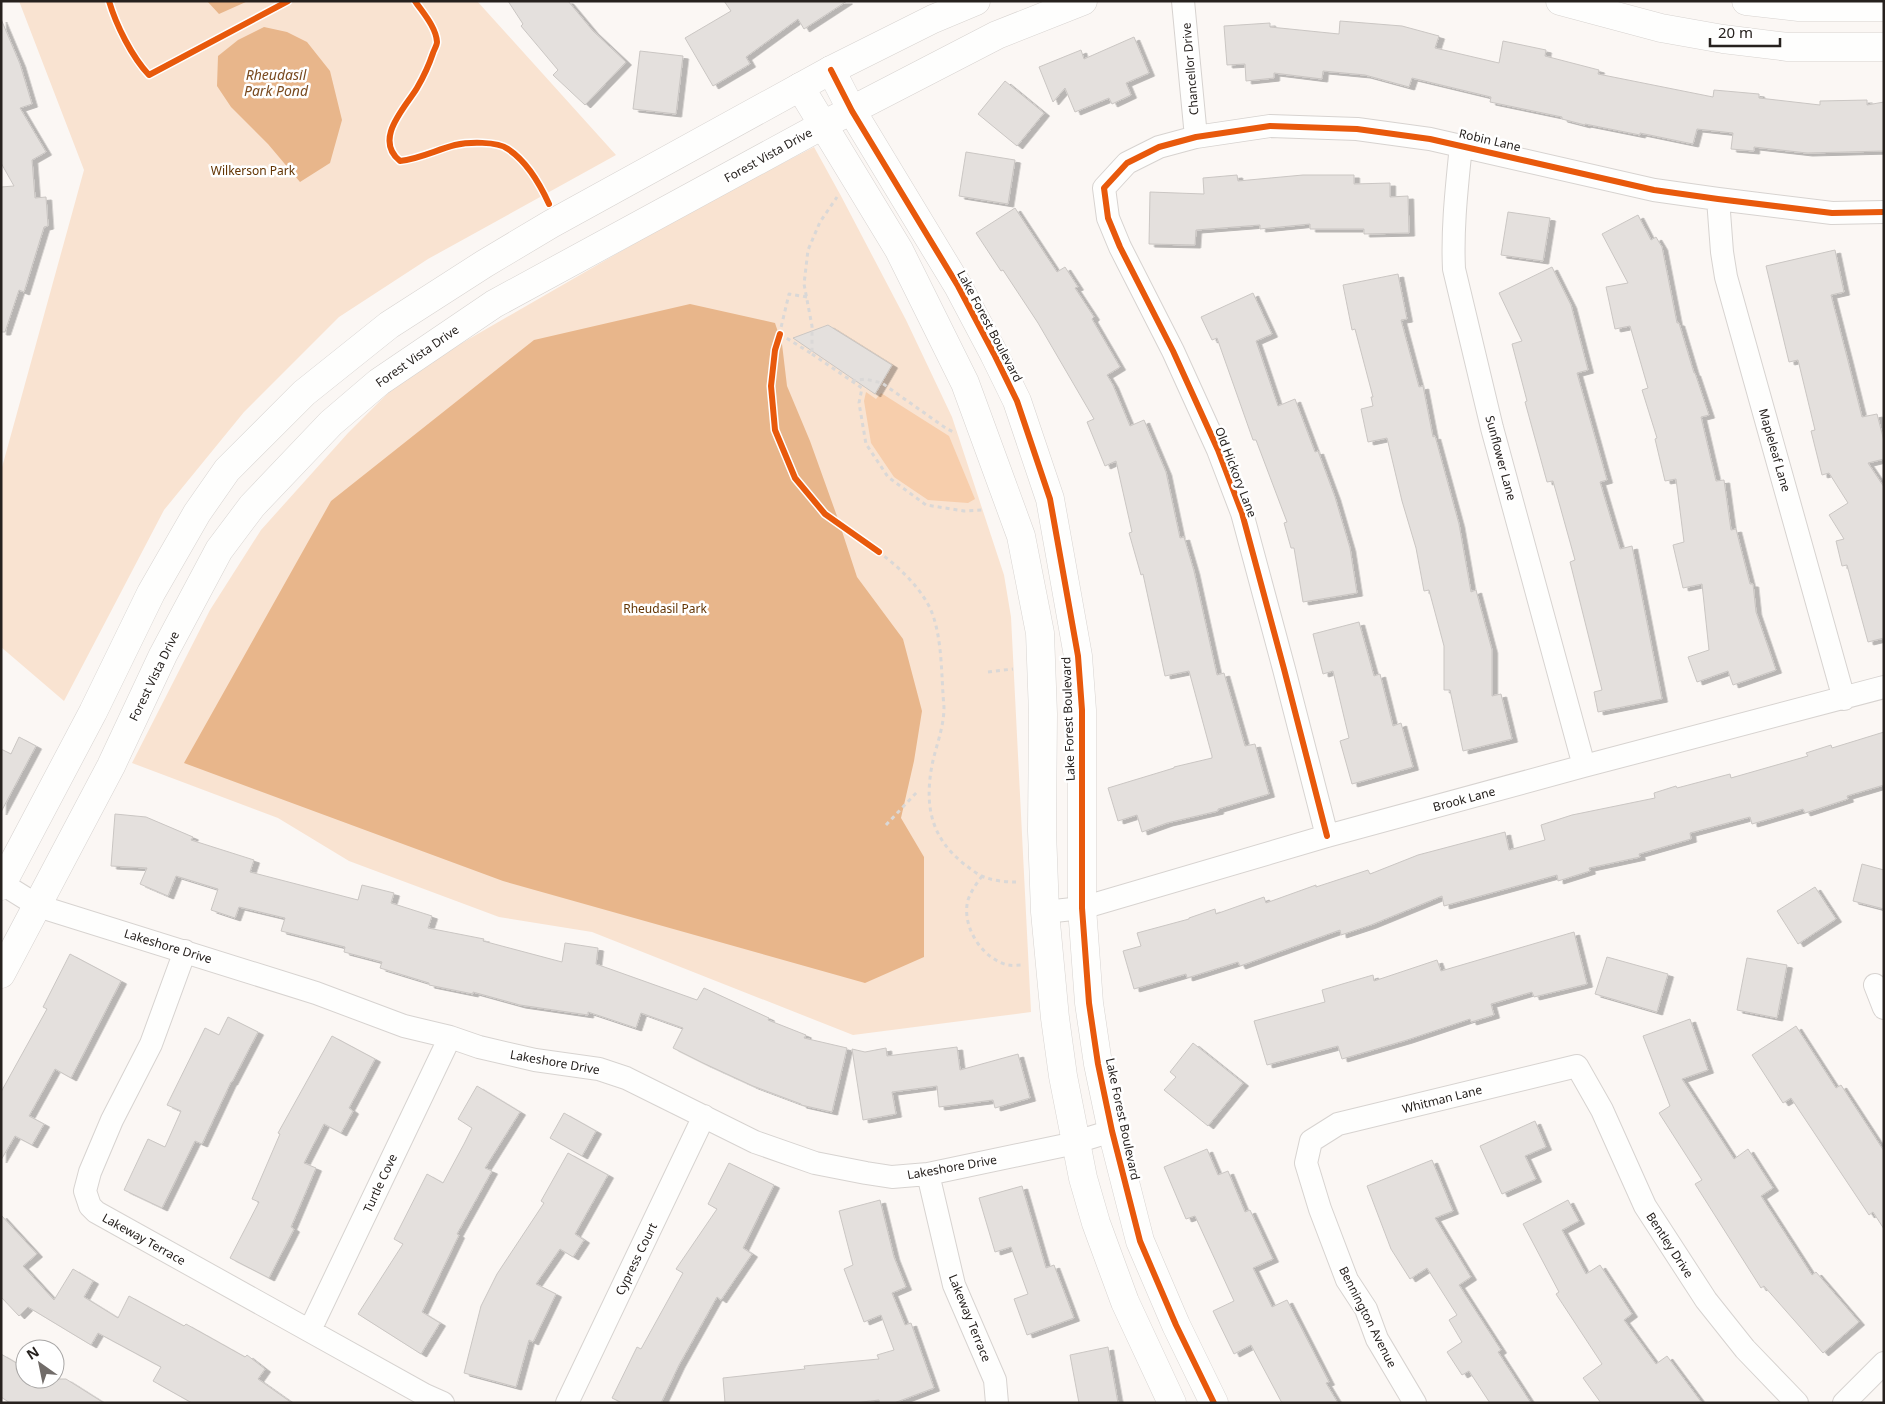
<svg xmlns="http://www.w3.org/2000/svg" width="1885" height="1404" font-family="'Noto Sans',sans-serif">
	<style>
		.green { fill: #f9e3d1 }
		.forest { fill: #f7ceac }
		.water { fill: #e8b68b }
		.building { fill: #e4e0dd; stroke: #cac6c3; filter: url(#shadow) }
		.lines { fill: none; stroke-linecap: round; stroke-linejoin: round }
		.minor-casing { stroke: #d7d3d0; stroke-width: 24 }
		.tertiary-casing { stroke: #d7d3d0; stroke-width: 29 }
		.secondary-casing { stroke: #d7d3d0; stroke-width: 29 }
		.path { stroke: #dad8d7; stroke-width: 3; stroke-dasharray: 4 4; stroke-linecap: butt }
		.minor { stroke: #fefefd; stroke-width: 22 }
		.tertiary { stroke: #fefefd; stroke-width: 28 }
		.secondary { stroke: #fefefd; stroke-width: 28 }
		.cycleway-casing { stroke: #fff; stroke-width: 9 }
		.cycleway { stroke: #e8590c; stroke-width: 6 }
		.labels { text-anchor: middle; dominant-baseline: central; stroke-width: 5; stroke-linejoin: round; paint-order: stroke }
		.street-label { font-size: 12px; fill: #26211e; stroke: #fff }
		.park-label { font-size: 12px; fill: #623403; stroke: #fff }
		.water-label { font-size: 14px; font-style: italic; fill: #794a1f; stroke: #fff }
	</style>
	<defs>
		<filter id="shadow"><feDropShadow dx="5.5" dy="3" stdDeviation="0" flood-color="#0004"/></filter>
	</defs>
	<rect width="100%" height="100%" fill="#fbf7f4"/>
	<path class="green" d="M 19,1 L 477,1 L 616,155 L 428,259 L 339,317 L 244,412 L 164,510 L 64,701 L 1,647 L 1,471 L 84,170 Z
		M 814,147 L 841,196 L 906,320 L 952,417 L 1004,575 L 1011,617 L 1031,1012 L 853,1035 L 592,932 L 499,917 L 349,861 L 278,818 L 132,763 L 210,610 L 261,530 L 348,433 L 405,376 L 689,212 Z"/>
	<path class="forest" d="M 866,392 L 876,399 L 881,393 L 949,436 L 975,499 L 968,503 L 928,500 L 894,477 L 871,443 L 864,401 Z"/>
	<path class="water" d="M 207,1 L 248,1 L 219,14 Z
		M 264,27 L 287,32 L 307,42 L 330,71 L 342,120 L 330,163 L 300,182 L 268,144 L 231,107 L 217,86 L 218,56 L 238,40 Z
		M 690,304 L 775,323 L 782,344 L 787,386 L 810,441 L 838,519 L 857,577 L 903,639 L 922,711 L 914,761 L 901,818 L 924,857 L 924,957 L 865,983 L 503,881 L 184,763 L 331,501 L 534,340 Z"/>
	<path class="building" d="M 508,1 L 568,1 L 593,31 L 626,62 L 585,105 L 553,75 L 558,70 L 521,26 L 523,24 Z
		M 724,1 L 847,1 L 804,29 L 798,19 L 746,57 L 750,64 L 713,86 L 685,38 L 731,11 Z
		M 1,19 L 20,64 L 32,104 L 20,108 L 46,152 L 32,160 L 35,198 L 46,197 L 48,226 L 44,227 L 24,292 L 19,290 L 5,332 L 1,332 L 1,187 L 14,186 L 1,163 Z
		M 1340,21 L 1402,26 L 1439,36 L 1435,48 L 1499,63 L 1503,41 L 1546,50 L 1545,56 L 1599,70 L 1598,74 L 1713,97 L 1714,90 L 1759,94 L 1759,98 L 1820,105 L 1820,101 L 1867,100 L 1867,105 L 1884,102 L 1884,151 L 1807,153 L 1754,147 L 1754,151 L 1731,149 L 1733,133 L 1697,129 L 1693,144 L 1640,133 L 1640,135 L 1585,124 L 1585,125 L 1562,119 L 1562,117 L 1490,102 L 1491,97 L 1412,78 L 1409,87 L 1365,75 L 1323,71 L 1322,79 L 1274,73 L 1274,78 L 1246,81 L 1245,64 L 1227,65 L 1224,26 L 1270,23 L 1270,27 L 1339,34 Z
		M 1134,37 L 1149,73 L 1126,83 L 1131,95 L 1112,104 L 1109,98 L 1075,112 L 1065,88 L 1053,102 L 1039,67 L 1081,50 L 1084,59 Z
		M 640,51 L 683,56 L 676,114 L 633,109 Z
		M 1005,81 L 1044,113 L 1017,146 L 978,114 Z
		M 966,152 L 1015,160 L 1008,204 L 959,196 Z
		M 1237,175 L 1238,181 L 1303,175 L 1354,175 L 1354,184 L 1390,183 L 1390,197 L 1408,196 L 1409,233 L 1364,234 L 1364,229 L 1310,229 L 1310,224 L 1260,229 L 1260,225 L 1196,230 L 1195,245 L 1149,244 L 1150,192 L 1204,194 L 1203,178 Z
		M 1015,208 L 1057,272 L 1065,267 L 1078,287 L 1075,288 L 1094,317 L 1092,319 L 1120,367 L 1107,375 L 1113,385 L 1130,426 L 1144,420 L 1166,472 L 1180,538 L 1184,537 L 1194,571 L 1217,675 L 1224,673 L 1245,746 L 1255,744 L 1269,794 L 1218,809 L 1218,811 L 1167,823 L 1142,832 L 1137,815 L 1118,821 L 1108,788 L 1174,768 L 1174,767 L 1212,758 L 1212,756 L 1189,671 L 1165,676 L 1143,574 L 1141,575 L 1129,533 L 1132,532 L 1116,461 L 1105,466 L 1087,422 L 1094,419 L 1038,323 L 1003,270 L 1001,271 L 976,233 Z
		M 1508,212 L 1550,218 L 1543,261 L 1501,255 Z
		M 1638,215 L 1651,240 L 1656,237 L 1662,247 L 1677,323 L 1679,323 L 1694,373 L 1695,373 L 1709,415 L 1701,417 L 1716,481 L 1724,480 L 1731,530 L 1736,529 L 1750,584 L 1753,584 L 1756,612 L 1776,670 L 1733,685 L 1728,671 L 1697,682 L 1688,657 L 1709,650 L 1702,584 L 1683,588 L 1673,545 L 1684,542 L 1676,479 L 1665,481 L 1655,439 L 1657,438 L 1642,390 L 1648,388 L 1630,326 L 1615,329 L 1606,287 L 1628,283 L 1602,234 Z
		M 1835,250 L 1844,292 L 1831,295 L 1848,361 L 1862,417 L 1877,414 L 1884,441 L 1884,459 L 1868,463 L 1884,487 L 1884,638 L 1868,642 L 1847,565 L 1842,566 L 1836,541 L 1844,539 L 1829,515 L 1848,503 L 1829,473 L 1822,475 L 1811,431 L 1815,430 L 1798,360 L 1789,362 L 1766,266 Z
		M 1552,267 L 1571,305 L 1588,370 L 1577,373 L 1607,480 L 1600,482 L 1620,549 L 1632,546 L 1662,699 L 1598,712 L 1594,692 L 1602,690 L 1570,562 L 1575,560 L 1553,481 L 1547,482 L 1525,402 L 1527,401 L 1512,344 L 1522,341 L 1499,293 Z
		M 1398,274 L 1407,319 L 1401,320 L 1419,387 L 1423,386 L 1433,437 L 1435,436 L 1459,524 L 1471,592 L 1476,590 L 1492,650 L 1492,696 L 1501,694 L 1512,739 L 1463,751 L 1450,690 L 1444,690 L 1444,646 L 1429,590 L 1424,591 L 1416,548 L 1402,501 L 1387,438 L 1368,442 L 1361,409 L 1373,406 L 1371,397 L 1373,397 L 1355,329 L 1352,330 L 1343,285 Z
		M 1253,293 L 1272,334 L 1256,341 L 1278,406 L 1295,399 L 1315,452 L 1318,451 L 1335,497 L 1350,548 L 1357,593 L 1303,602 L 1294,548 L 1291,548 L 1284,523 L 1287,522 L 1256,440 L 1253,440 L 1217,338 L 1212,340 L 1201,317 Z
		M 828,325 L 892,365 L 875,394 L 793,338 Z
		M 1359,622 L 1374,676 L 1380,674 L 1393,726 L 1401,723 L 1413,767 L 1352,784 L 1340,741 L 1349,738 L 1333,671 L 1323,674 L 1313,634 Z
		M 1884,732 L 1884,785 L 1847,796 L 1848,799 L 1805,813 L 1803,809 L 1752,824 L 1750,817 L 1690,833 L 1691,839 L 1639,854 L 1640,857 L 1589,868 L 1590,871 L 1558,881 L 1557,875 L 1444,906 L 1442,896 L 1371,925 L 1341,935 L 1340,930 L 1240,966 L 1238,962 L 1187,978 L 1186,974 L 1134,989 L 1123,951 L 1141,946 L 1137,933 L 1189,919 L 1189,918 L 1215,909 L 1216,914 L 1264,897 L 1266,903 L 1316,885 L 1316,887 L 1368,870 L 1370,874 L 1418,855 L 1505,832 L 1509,850 L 1545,840 L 1541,825 L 1572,815 L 1655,798 L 1654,793 L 1676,786 L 1677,788 L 1730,774 L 1731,778 L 1808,756 L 1806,753 L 1831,745 L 1832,748 Z
		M 19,737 L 36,746 L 1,812 L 1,749 L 11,754 Z
		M 115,814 L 146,817 L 193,837 L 191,840 L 254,860 L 250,872 L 358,900 L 362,885 L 394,893 L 391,903 L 432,916 L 428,928 L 484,939 L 483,941 L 562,962 L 565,943 L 598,948 L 596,964 L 697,1000 L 704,988 L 769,1018 L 768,1020 L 806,1035 L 804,1038 L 847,1048 L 832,1112 L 801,1105 L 801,1104 L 753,1086 L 703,1063 L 673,1048 L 683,1028 L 641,1013 L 636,1028 L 588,1012 L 588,1015 L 520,1005 L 473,992 L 473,994 L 429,985 L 429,983 L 380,968 L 382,962 L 344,952 L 345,947 L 281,931 L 285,918 L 239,907 L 235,918 L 211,910 L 218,889 L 176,876 L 168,896 L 140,884 L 147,868 L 111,866 Z
		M 1862,864 L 1884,870 L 1884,909 L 1853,901 Z
		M 1815,887 L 1836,919 L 1798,944 L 1777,911 Z
		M 1574,932 L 1587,984 L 1534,997 L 1532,992 L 1491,1004 L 1494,1015 L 1471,1022 L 1470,1019 L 1407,1040 L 1342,1059 L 1338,1046 L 1267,1065 L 1254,1021 L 1325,1002 L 1322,990 L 1373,975 L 1374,981 L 1437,960 L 1441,971 Z
		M 70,954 L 121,981 L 71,1078 L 55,1069 L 29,1116 L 44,1124 L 32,1145 L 15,1136 L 1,1160 L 1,1092 L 47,1009 L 43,1007 Z
		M 1607,957 L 1668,974 L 1657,1012 L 1595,994 Z
		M 1747,958 L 1787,965 L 1777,1018 L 1737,1010 Z
		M 228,1017 L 258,1032 L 232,1082 L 231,1082 L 202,1144 L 195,1141 L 162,1208 L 124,1190 L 148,1139 L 165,1147 L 181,1111 L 167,1105 L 205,1028 L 219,1035 Z
		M 1690,1019 L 1708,1070 L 1682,1079 L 1734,1159 L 1748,1149 L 1773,1188 L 1761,1196 L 1812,1275 L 1816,1272 L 1859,1322 L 1823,1353 L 1764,1286 L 1761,1288 L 1695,1184 L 1702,1180 L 1659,1113 L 1670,1106 L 1643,1036 Z
		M 1796,1026 L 1836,1088 L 1841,1085 L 1884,1151 L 1884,1229 L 1873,1212 L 1869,1215 L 1791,1098 L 1783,1103 L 1752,1055 Z
		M 332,1036 L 375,1059 L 349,1108 L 353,1111 L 341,1133 L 324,1124 L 304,1163 L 316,1168 L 291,1227 L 294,1229 L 269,1278 L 230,1258 L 259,1202 L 252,1199 L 280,1134 L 278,1133 Z
		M 1193,1043 L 1243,1083 L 1208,1126 L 1164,1090 L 1176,1077 L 1170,1072 Z
		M 957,1047 L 960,1070 L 1018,1054 L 1030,1098 L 995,1108 L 993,1100 L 939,1107 L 937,1086 L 892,1092 L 896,1114 L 863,1120 L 852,1049 L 865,1052 L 886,1048 L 887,1056 Z
		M 477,1086 L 520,1112 L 485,1168 L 492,1171 L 457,1234 L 459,1235 L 422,1312 L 440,1323 L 421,1354 L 358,1314 L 403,1244 L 394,1239 L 427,1174 L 443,1183 L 464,1144 L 472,1128 L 458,1119 Z
		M 564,1113 L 596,1131 L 582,1156 L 550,1138 Z
		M 1535,1121 L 1546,1147 L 1525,1156 L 1536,1179 L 1502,1194 L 1480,1146 Z
		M 1207,1149 L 1218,1175 L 1228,1171 L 1245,1212 L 1250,1210 L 1273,1259 L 1253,1268 L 1272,1307 L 1287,1300 L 1329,1382 L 1326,1383 L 1338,1403 L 1282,1403 L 1251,1345 L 1234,1354 L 1213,1311 L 1234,1301 L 1195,1216 L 1186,1219 L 1164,1167 Z
		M 568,1153 L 608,1175 L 575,1234 L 584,1240 L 573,1257 L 560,1249 L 536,1284 L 556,1294 L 533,1342 L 529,1340 L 516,1387 L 464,1373 L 481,1306 L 497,1274 L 544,1203 L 541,1201 Z
		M 1432,1160 L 1453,1211 L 1435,1218 L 1471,1277 L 1459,1285 L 1501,1350 L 1498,1352 L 1531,1403 L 1490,1403 L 1469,1371 L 1462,1375 L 1447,1352 L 1462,1342 L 1449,1320 L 1457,1315 L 1427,1268 L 1410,1279 L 1391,1249 L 1367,1186 Z
		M 729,1163 L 774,1185 L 743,1248 L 752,1254 L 721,1300 L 717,1297 L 679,1365 L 661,1403 L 622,1403 L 612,1398 L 637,1347 L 641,1349 L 683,1273 L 676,1269 L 717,1209 L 708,1204 Z
		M 1022,1186 L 1046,1268 L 1054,1265 L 1074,1318 L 1027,1335 L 1014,1299 L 1028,1294 L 1011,1247 L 995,1252 L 979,1198 Z
		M 880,1200 L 894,1257 L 906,1287 L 892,1293 L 905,1325 L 911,1323 L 934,1388 L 894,1403 L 880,1403 L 879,1400 L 854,1403 L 725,1403 L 723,1378 L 805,1369 L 804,1366 L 879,1359 L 877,1355 L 894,1350 L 881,1315 L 864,1322 L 844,1269 L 853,1265 L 839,1211 Z
		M 1568,1200 L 1579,1221 L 1562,1230 L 1586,1274 L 1600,1265 L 1632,1314 L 1624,1320 L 1656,1364 L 1667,1356 L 1702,1403 L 1601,1403 L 1583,1378 L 1602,1364 L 1556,1294 L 1559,1292 L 1523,1224 Z
		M 1,1215 L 37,1254 L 23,1266 L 54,1300 L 73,1269 L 93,1281 L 84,1297 L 118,1318 L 129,1296 L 184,1326 L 186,1324 L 245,1357 L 247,1355 L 265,1369 L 258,1379 L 292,1403 L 192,1403 L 153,1381 L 161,1367 L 98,1333 L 91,1345 L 28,1307 L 19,1316 L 1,1297 Z
		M 1108,1347 L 1118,1403 L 1079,1403 L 1070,1355 Z
		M 1,1354 L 25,1368 L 25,1379 L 66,1379 L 104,1403 L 10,1403 L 1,1397 Z"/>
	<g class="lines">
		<g class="minor-casing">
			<path id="minor" d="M 1183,1 L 1196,137
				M 1461,145 C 1457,186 1452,227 1454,269 L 1492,428 L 1584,766
				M 1718,199 L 1722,252 L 1726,277 L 1844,699
				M 1327,836 L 1284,669 L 1242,513 L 1218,450 L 1173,351 L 1120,247 L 1108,218 L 1104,188 L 1127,163 L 1159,147 L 1196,137 L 1270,126 L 1357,129 L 1430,139 L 1654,190 L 1718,199 L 1832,213 L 1884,212
				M 1,883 L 38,906 L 316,993 L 404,1026 L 450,1037 L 479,1047 L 535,1060 L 599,1069 L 626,1078 L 755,1142 L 815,1163 L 866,1173 L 892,1177 L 928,1174 L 1066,1145 L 1112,1131
				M 1045,912 L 1082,908 L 1327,836 L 1584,766 L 1884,687
				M 185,951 L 151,1044 L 112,1120 L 90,1172 L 85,1191 L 90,1206 L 96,1212 L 425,1395 L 443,1403
				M 1875,985 L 1884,1008
				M 928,1174 L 954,1285 L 995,1380 L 997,1403
				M 310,1330 L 450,1037
				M 567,1403 L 704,1116
				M 1415,1403 L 1377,1339 L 1366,1309 L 1347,1280 L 1320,1209 L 1306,1163 L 1311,1141 L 1338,1124 L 1577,1066 L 1602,1110 L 1645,1206 L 1706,1300 L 1745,1349 L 1797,1403
				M 1844,1403 L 1884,1363"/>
		</g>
		<g class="tertiary-casing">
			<path id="tertiary" d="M 831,70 L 852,111 L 958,286 L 994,354 L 1017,401 L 1050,499 L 1078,656 L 1082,710 L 1082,908 L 1089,1003 L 1098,1064 L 1112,1131 L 1140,1241 L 1176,1325 L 1214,1403
				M 800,87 L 899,250 L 965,383 L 1021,536 L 1040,633 L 1043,714 L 1042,831 L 1045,912 L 1055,1018 L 1063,1076 L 1083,1178 L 1096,1223 L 1125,1302 L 1172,1403"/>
		</g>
		<g class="secondary-casing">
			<path id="secondary" d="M 1560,1 L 1661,28 L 1723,39 L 1788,47 L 1884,47
				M 1746,1 L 1799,7 L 1884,7
				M 1,886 L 93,712 L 151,593 L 197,513 L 227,470 L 304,393 L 389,325 L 484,264 L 551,224 L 831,70 L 933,19 L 976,1
				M 1,974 L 111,766 L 163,655 L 219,550 L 252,506 L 331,423 L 379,382 L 494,304 L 823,125 L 997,35 L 1083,1"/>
		</g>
		<path class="path" d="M 807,297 L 789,294 C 782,324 774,353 771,384 C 768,431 791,481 825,514 C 830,519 837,523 843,527 C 875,549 910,571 929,606 C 943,634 941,677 944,707 C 944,730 934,750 931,771 C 925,810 933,839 964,864 C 971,869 979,876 987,878 C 996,881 1007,882 1017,882
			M 780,334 L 812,354 L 812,326 L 804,284 L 808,250 L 820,222 L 837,197
			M 812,354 L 862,388 L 859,403 L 866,444 L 888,477 L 926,505 L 964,511 L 982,510
			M 852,381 L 865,379 L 882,383 L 947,429 L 956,433
			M 988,672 L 1013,669
			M 886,825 L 917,792
			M 982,876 C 977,883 971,891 968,900 C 961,926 982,959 1008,965 C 1013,966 1019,965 1024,965"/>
		<use href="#minor" class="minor"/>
		<use href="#tertiary" class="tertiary"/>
		<use href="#secondary" class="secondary"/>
		<g class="cycleway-casing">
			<path id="cycleway" d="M 109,1 C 116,25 132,57 149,75 L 288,1
				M 415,1 C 423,13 436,27 437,42 C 437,45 434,50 433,53 C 429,65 424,76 417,88 C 405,108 373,139 400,161 C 419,159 436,150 455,145 C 468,142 497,141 508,149 C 526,161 540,184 549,204
				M 831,70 L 852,111 L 958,286 L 994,354 L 1017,401 L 1050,499 L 1078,656 L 1082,710 L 1082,908 L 1089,1003 L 1098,1064 L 1112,1131 L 1140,1241 L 1176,1325 L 1214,1403
				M 780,334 L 775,350 L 771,386 L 775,430 L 795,478 L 825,514 L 879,552
				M 1327,836 L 1284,669 L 1242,513 L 1218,450 L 1173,351 L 1120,247 L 1108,218 L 1104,188 L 1127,163 L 1159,147 L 1196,137 L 1270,126 L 1357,129 L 1430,139 L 1654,190 L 1718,199 L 1832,213 L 1884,212"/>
		</g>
		<use href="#cycleway" class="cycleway"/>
	</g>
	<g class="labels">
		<g class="street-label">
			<text transform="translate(1190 69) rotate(-95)">Chancellor Drive</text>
			<text transform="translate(1490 140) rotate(13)">Robin Lane</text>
			<text transform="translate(768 155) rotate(-29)">Forest Vista Drive</text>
			<text transform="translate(990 326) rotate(62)">Lake Forest Boulevard</text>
			<text transform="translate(417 356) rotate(-35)">Forest Vista Drive</text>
			<text transform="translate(1775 450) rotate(74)">Mapleleaf Lane</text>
			<text transform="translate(1501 458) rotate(75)">Sunflower Lane</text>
			<text transform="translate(1236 472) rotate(69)">Old Hickory Lane</text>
			<text transform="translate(154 676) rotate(-64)">Forest Vista Drive</text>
			<text transform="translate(1068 719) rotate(-92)">Lake Forest Boulevard</text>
			<text transform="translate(1464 799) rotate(-15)">Brook Lane</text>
			<text transform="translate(168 946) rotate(17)">Lakeshore Drive</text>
			<text transform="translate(555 1062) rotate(10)">Lakeshore Drive</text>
			<text transform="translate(1442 1099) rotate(-14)">Whitman Lane</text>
			<text transform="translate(1123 1119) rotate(78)">Lake Forest Boulevard</text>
			<text transform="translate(952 1167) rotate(-10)">Lakeshore Drive</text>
			<text transform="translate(380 1183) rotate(-65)">Turtle Cove</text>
			<text transform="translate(144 1239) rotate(29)">Lakeway Terrace</text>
			<text transform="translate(1670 1245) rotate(57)">Bentley Drive</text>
			<text transform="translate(636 1259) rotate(-64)">Cypress Court</text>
			<text transform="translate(1368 1317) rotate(63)">Bennington Avenue</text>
			<text transform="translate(970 1318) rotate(68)">Lakeway Terrace</text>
		</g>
		<g class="park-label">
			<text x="253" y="170">Wilkerson Park</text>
			<text x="665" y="608">Rheudasil Park</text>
		</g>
		<g class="water-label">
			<text x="276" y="74">Rheudasil<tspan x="276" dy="16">Park Pond</tspan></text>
		</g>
	</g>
	<rect width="1885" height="1404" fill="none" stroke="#26211e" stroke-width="5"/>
	<g transform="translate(40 1364) rotate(327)"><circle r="24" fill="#ffffff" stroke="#a8a6a5"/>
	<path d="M0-4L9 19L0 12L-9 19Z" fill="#716c69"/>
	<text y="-8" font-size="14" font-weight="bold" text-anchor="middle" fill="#26211e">N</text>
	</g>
	<path d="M1710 38v8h70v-8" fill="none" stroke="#26211e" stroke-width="2.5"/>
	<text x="1718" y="38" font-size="15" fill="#26211e" stroke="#ffffff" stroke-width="4" paint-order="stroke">20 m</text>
</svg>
